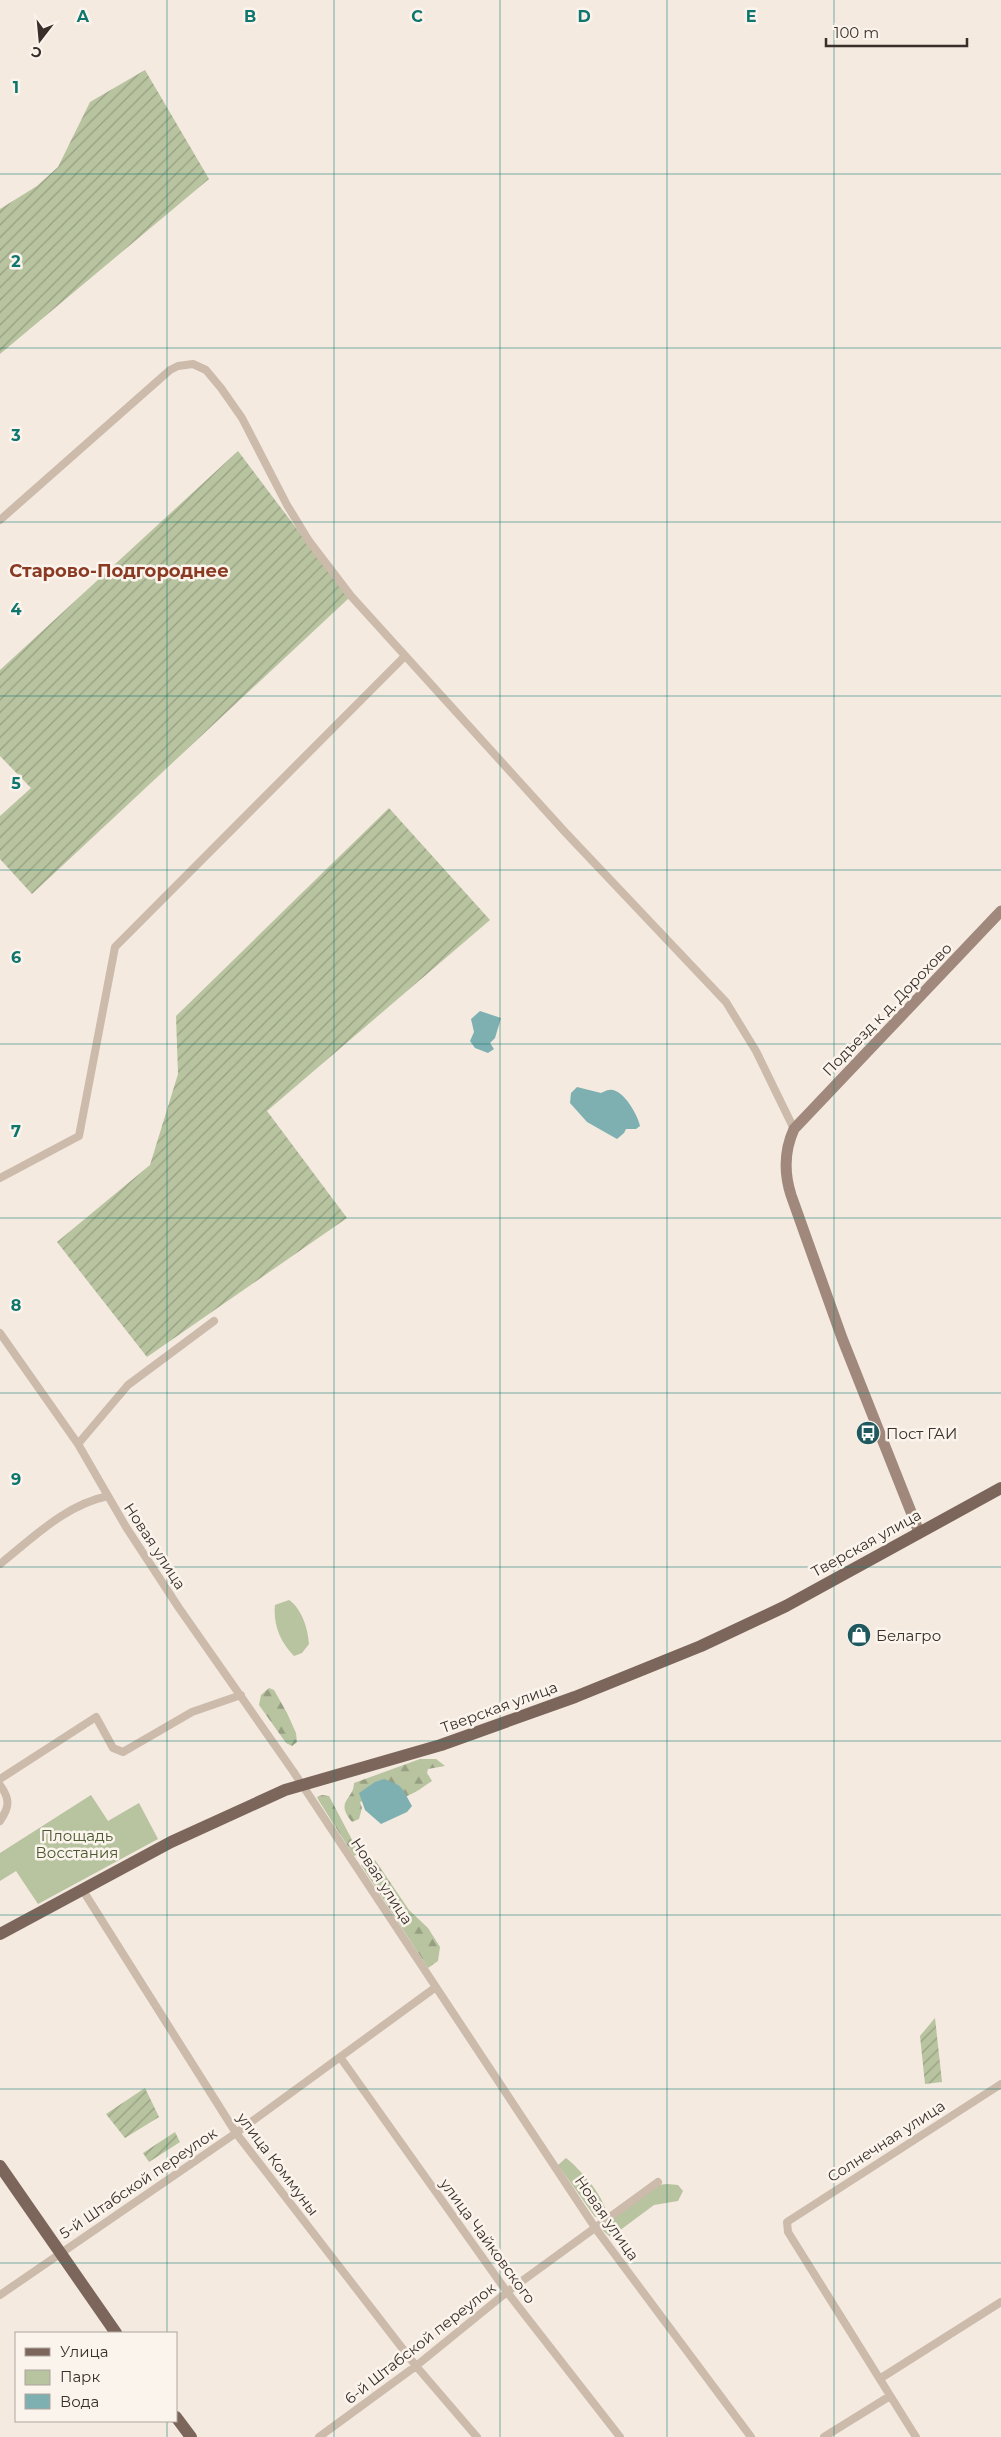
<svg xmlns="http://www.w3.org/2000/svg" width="1001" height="2437" font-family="Montserrat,sans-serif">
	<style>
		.green { fill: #b8c39f }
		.forest { fill: url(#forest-firs) }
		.garden { fill: url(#garden-furrows) }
		.water { fill: #7eb0b1 }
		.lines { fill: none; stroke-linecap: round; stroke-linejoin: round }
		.street { stroke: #ccbaab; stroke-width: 8 }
		.secondary { stroke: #a0897c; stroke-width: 11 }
		.primary { stroke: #7c665b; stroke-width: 12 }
		.grid { fill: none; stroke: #0f766e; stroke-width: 1; stroke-opacity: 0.55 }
		.labels { text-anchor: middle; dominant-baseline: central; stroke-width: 5; stroke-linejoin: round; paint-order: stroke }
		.street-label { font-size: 15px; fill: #3a2f2a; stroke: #fbf4ed }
		.poi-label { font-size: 15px; fill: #3a2f2a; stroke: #fbf4ed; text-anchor: start }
		.park-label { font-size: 15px; fill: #4a592e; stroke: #fbf4ed }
		.quarter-label { font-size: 18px; font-weight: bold; fill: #8a3a22; stroke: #fbf4ed }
		.grid-label { font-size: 16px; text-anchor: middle; font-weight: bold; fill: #0f766e; stroke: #fbf4ed; stroke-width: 5; stroke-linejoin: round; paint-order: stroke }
	</style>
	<defs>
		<pattern id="forest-firs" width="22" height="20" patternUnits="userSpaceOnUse" patternTransform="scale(1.25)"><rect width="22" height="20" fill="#b8c39f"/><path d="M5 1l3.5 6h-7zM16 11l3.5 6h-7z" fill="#979f82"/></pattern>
		<pattern id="garden-furrows" width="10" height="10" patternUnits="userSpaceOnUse" patternTransform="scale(1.25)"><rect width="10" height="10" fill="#b8c39f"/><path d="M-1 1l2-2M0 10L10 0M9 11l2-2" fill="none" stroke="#979f82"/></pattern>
	</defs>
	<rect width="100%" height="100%" fill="#f4eae0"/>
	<path class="green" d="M 289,1600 C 302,1609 308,1629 309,1644 L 302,1653 L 294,1656 C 280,1642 273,1624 275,1605 Z
		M 91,1795 L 108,1821 L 139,1803 L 158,1839 L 38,1904 L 16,1871 L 0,1881 L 0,1853 Z
		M 566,2158 C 579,2168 604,2196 606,2212 L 602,2216 L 595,2217 L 558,2165 Z
		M 667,2184 L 678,2185 L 683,2191 L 678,2201 L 654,2205 L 619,2231 L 615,2241 L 600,2228 L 657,2185 Z"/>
	<path class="forest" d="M 269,1688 L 274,1690 L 287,1713 L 296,1733 L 297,1742 L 292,1746 L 286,1743 L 259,1705 L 261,1695 Z
		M 420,1759 L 436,1759 L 445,1766 L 428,1769 L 427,1773 L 432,1781 C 423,1787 414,1794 404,1797 C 389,1800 374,1796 360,1802 L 362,1808 L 359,1819 L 352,1822 C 334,1800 354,1800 354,1783 Z
		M 322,1795 L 329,1796 L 359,1853 L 354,1856 L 319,1801 L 317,1797 Z
		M 367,1859 L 375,1860 L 409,1910 L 428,1928 L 440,1947 L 438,1961 L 428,1968 L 361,1865 Z"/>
	<path class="garden" d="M 145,70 L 209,179 L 0,354 L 0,209 L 37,186 L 58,167 L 90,102 Z
		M 238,451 L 349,598 L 32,894 L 0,859 L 0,816 L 31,788 L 0,756 L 0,670 Z
		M 389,808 L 490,920 L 267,1111 L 347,1218 L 147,1357 L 57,1242 L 150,1165 L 178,1074 L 176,1016 Z
		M 935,2018 L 942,2082 L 925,2084 L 920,2036 Z
		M 145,2088 L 159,2117 L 125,2138 L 106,2114 Z
		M 175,2132 L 180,2142 L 149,2162 L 143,2153 Z"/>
	<path class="water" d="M 480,1011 L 501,1018 L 495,1038 L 490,1043 L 494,1049 L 488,1053 L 475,1048 L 470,1041 L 474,1032 L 471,1019 Z
		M 577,1087 L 601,1093 C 604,1092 606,1090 609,1090 C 622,1087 638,1115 640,1126 L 636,1129 L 626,1129 L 624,1133 L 617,1139 L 587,1122 L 570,1103 L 571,1093 Z
		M 384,1779 C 404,1786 402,1788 412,1806 L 407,1812 L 381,1824 L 365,1810 L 359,1793 L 375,1782 Z"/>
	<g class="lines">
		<path class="street" d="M 0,520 L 170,370 L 178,366 L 193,364 L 206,370 L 221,388 L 242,418 L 287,505 L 309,541 L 351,596 L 565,832 L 726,1002 L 756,1051 L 794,1129
			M 0,1178 L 79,1136 L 115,947 L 404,657
			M 0,1333 L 78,1444 L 126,1527 L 179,1608 L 293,1771 L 596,2229 L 751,2437
			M 78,1444 L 128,1385 L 214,1321
			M 0,1564 C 34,1537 65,1505 108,1496
			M 0,1779 L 96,1717 L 113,1748 L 123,1752 L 192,1712 L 241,1695
			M 0,1785 C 10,1799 10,1806 0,1821
			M 82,1889 L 236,2133 L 416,2366 L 477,2437
			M 340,2057 L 507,2292 L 620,2437
			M 0,2295 L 236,2133 L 436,1987
			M 881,2378 L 1001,2302
			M 319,2437 L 416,2366 L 507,2292 L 658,2182
			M 824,2437 L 890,2396
			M 916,2437 L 788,2232 L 787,2222 L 1001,2084"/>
		<path class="secondary" d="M 919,1532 L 842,1338 L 791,1195 C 784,1173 784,1151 794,1129 L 1001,911"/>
		<path class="primary" d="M 0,1934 L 171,1842 L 285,1790 L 441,1745 L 575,1697 L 701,1646 L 786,1606 L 1001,1488
			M 0,2166 L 116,2333
			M 176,2417 L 191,2437"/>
	</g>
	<path class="grid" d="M 167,0 L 167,2333M 334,0 L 334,2437M 500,0 L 500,2437M 667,0 L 667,2437M 834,0 L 834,2437M 0,174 L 1001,174M 0,348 L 1001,348M 0,522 L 1001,522M 0,696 L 1001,696M 0,870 L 1001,870M 0,1044 L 1001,1044M 0,1218 L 1001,1218M 0,1393 L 1001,1393M 0,1567 L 1001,1567M 0,1741 L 1001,1741M 0,1915 L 1001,1915M 0,2089 L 1001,2089M 0,2263 L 1001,2263M 167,2421 L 167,2437"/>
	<defs>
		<g id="bus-disc" transform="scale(1.25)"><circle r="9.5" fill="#1f595d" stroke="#fbf4ed"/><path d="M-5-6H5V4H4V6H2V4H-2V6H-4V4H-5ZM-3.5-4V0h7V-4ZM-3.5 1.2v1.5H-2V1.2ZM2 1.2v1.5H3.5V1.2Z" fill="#fff"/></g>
		<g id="shop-disc" transform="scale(1.25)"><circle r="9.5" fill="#1f595d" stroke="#fbf4ed"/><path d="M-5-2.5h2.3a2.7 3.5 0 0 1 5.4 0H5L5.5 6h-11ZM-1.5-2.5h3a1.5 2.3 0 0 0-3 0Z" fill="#fff"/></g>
	</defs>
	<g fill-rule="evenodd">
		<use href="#bus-disc" x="868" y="1433"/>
		<use href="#shop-disc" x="859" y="1635"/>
	</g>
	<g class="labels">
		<g class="street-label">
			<text transform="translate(887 1009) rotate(-46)">Подъезд к д. Дорохово</text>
			<text transform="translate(866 1543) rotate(-29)">Тверская улица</text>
			<text transform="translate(155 1546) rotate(57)">Новая улица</text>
			<text transform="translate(499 1707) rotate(-20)">Тверская улица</text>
			<text transform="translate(382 1881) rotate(57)">Новая улица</text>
			<text transform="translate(886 2141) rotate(-33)">Солнечная улица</text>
			<text transform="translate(278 2164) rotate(53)">улица Коммуны</text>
			<text transform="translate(138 2183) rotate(-34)">5-й Штабской переулок</text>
			<text transform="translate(607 2218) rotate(55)">Новая улица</text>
			<text transform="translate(488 2241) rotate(54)">улица Чайковского</text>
			<text transform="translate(420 2343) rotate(-38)">6-й Штабской переулок</text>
		</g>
		<g class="poi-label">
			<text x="886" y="1433">Пост ГАИ</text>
			<text x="876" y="1635">Белагро</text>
		</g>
		<g class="park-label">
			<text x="77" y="1835">Площадь<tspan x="77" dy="17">Восстания</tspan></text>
		</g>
		<g class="quarter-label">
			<text x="119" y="571">Старово-Подгороднее</text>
		</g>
	</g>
	<g class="grid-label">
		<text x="83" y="22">A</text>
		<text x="250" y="22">B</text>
		<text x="417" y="22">C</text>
		<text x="584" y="22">D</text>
		<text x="751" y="22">E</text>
		<text x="16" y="93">1</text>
		<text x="16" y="267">2</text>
		<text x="16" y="441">3</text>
		<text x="16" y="615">4</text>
		<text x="16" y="789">5</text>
		<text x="16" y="963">6</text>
		<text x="16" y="1137">7</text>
		<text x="16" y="1311">8</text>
		<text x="16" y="1485">9</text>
	</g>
	<rect x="15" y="2332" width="162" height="90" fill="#fbf4ed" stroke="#aea59f"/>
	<rect x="25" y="2348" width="25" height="8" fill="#7c665b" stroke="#aea59f"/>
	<text x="60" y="2357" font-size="15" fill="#3a2f2a">Улица</text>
	<rect x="25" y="2370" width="25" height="15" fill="#b8c39f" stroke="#aea59f"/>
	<text x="60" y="2382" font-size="15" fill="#3a2f2a">Парк</text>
	<rect x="25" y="2394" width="25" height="15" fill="#7eb0b1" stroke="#aea59f"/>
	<text x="60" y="2407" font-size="15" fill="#3a2f2a">Вода</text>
	<g transform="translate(40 40) rotate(196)" stroke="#fbf4ed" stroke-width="4" paint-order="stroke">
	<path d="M0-4L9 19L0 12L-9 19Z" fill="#3a2f2a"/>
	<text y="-8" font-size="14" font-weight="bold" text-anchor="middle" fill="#3a2f2a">С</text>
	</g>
	<path d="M826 38v8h141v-8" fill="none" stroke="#3a2f2a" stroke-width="2.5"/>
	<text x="834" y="38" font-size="15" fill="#3a2f2a" stroke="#fbf4ed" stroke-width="4" paint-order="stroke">100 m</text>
</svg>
